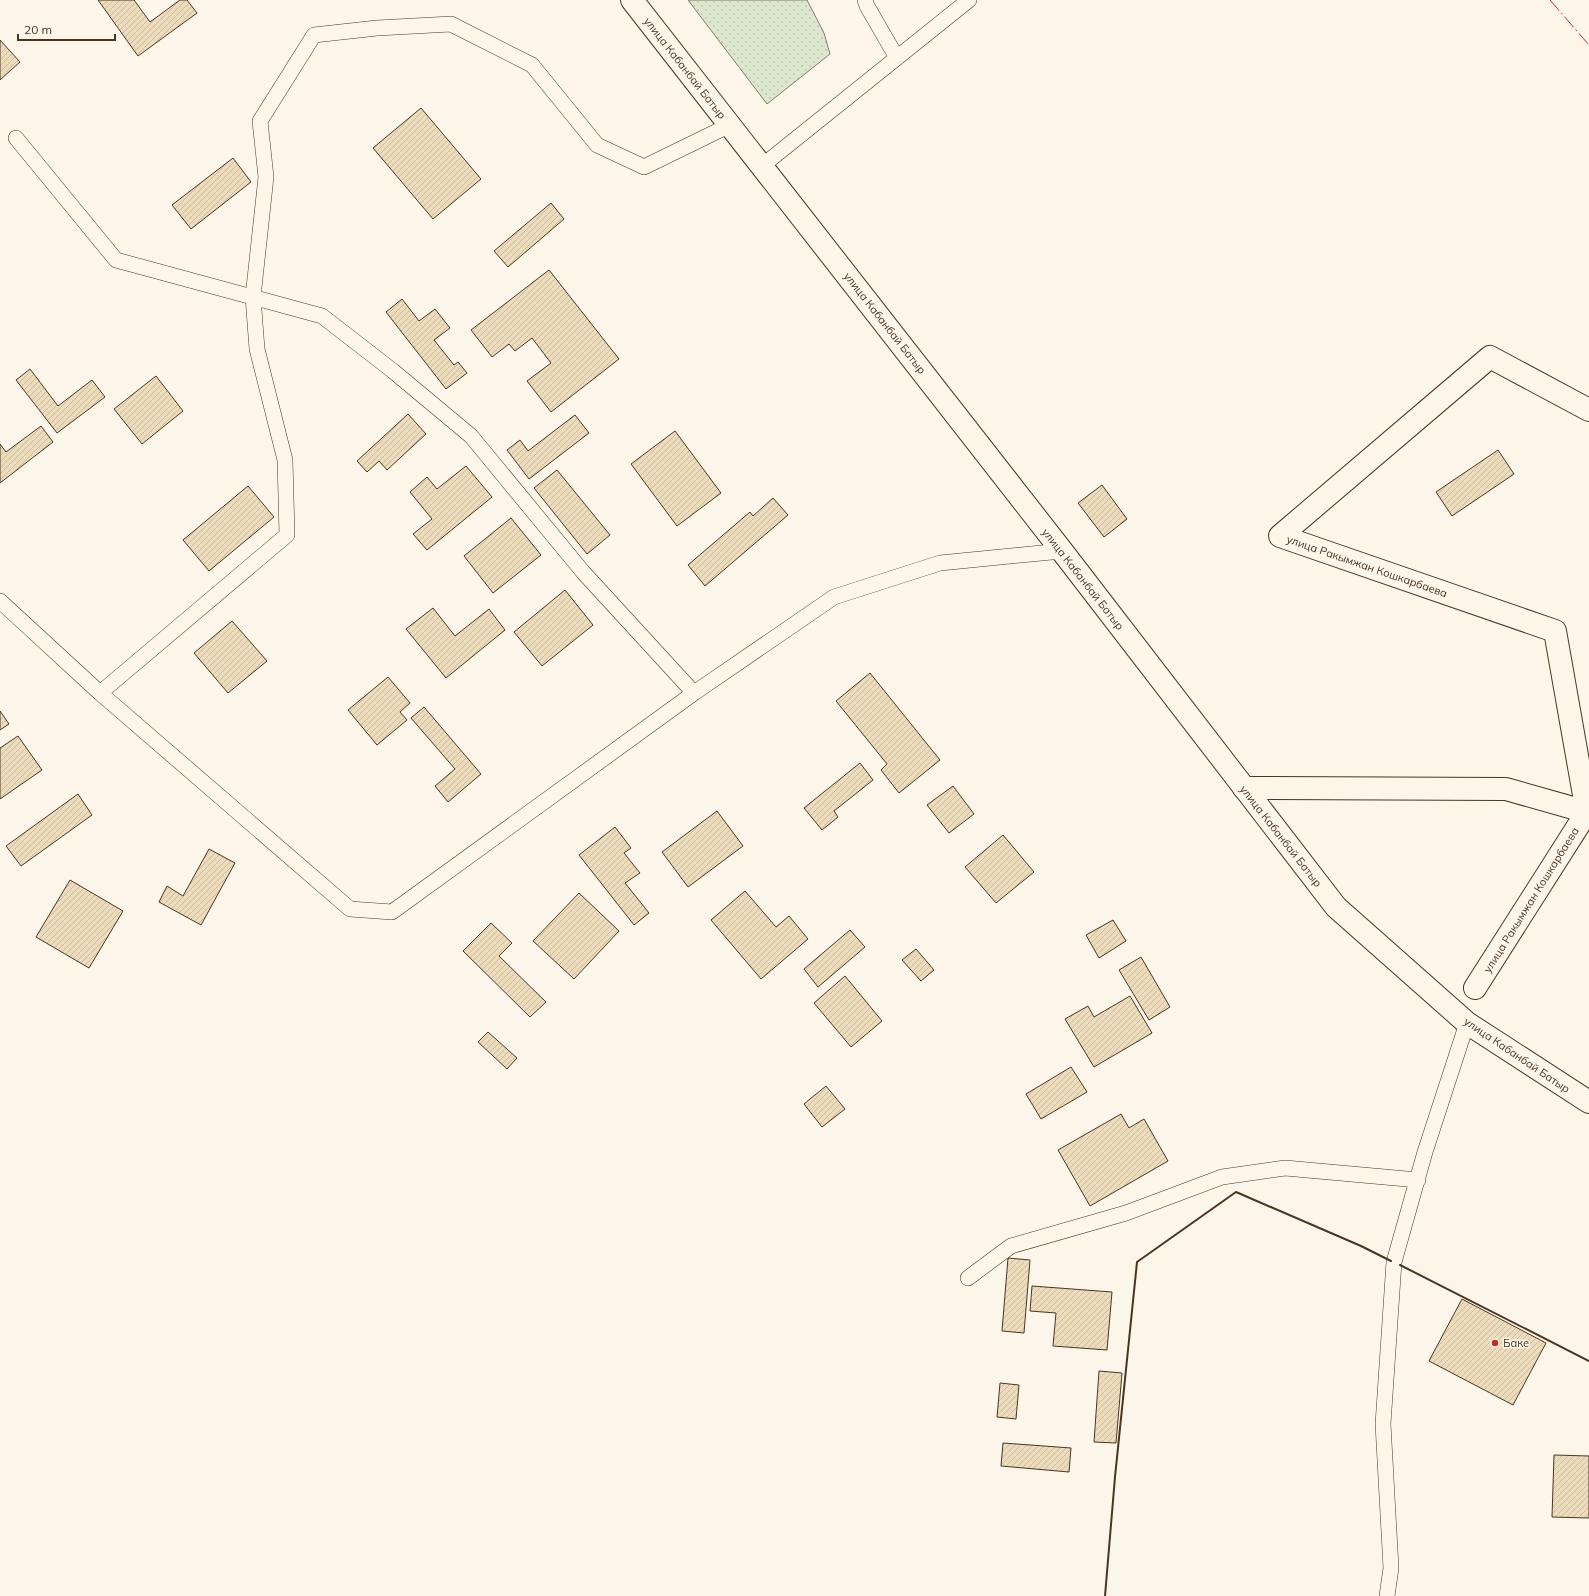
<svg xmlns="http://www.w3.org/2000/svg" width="1589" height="1596" font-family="Mulish,sans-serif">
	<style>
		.grass { fill: url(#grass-dots); stroke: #887966 }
		.building { fill: url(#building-hatch); stroke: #4a3520 }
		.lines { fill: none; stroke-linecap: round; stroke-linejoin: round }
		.service-casing { stroke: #4a3520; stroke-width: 16 }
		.minor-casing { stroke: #4a3520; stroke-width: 24 }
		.primary-casing { stroke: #4a3520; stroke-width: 24 }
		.service { stroke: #fbf6e9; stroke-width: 15 }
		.minor { stroke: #fbf6e9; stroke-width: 22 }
		.primary { stroke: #fbf6e9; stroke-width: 22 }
		.wall { stroke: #4a3520; stroke-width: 2 }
		.power { stroke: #c62828; stroke-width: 1; stroke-dasharray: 14 3 2 3; stroke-linecap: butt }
		.poi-dot { fill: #c62828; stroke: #fbf6e9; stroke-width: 1.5 }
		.labels { text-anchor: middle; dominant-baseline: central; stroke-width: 3; stroke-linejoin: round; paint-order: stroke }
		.street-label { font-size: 11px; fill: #4a3520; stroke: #fbf6e9 }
		.poi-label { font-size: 11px; fill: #4a3520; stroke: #fbf6e9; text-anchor: start }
	</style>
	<defs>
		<pattern id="grass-dots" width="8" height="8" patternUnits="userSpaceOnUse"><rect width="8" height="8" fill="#dce7d0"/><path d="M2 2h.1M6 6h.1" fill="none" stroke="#bec7b2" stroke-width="1.8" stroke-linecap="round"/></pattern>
		<pattern id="building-hatch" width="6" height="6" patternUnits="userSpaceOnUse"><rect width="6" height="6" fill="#ecdcbc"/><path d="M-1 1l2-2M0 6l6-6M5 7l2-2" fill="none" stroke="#ccbda1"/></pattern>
	</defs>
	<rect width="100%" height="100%" fill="#fbf6e9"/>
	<path class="grass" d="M 688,0 L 807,0 L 824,33 L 830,54 L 767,104 Z"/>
	<path class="building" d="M 98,0 L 134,0 L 150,22 L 180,0 L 187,0 L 197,13 L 138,56 Z
		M 0,40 L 20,62 L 0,80 Z
		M 421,108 L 481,179 L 433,219 L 373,148 Z
		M 233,158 L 251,182 L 191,229 L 172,205 Z
		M 551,203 L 564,219 L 508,267 L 494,251 Z
		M 549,270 L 619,359 L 551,412 L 527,381 L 551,363 L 532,338 L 515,351 L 509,344 L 492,357 L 471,330 Z
		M 402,299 L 419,321 L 435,309 L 450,328 L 434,340 L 454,365 L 458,362 L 467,373 L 446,389 L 386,312 Z
		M 30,369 L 58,406 L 92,380 L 105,397 L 57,433 L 16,380 Z
		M 156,376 L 183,411 L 142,444 L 114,409 Z
		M 408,414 L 426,434 L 387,470 L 379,461 L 367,472 L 357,461 Z
		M 575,415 L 589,433 L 529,479 L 507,450 L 520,440 L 528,451 Z
		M 41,426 L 53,442 L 0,483 L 0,444 L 6,452 Z
		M 675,431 L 721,493 L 677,526 L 631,464 Z
		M 1498,450 L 1514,474 L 1452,516 L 1436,492 Z
		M 466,466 L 492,497 L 427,550 L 413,534 L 432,519 L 410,492 L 427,477 L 437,489 Z
		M 557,470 L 610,535 L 587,554 L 534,488 Z
		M 1102,485 L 1127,519 L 1104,537 L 1078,503 Z
		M 248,486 L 274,517 L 209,571 L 183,540 Z
		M 773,498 L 788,515 L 705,586 L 688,565 L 750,512 L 753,516 Z
		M 511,518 L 541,555 L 493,593 L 464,556 Z
		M 565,590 L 593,625 L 542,666 L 514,632 Z
		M 433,608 L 455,636 L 489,609 L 505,630 L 446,678 L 406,629 Z
		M 232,621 L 267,661 L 228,693 L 194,653 Z
		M 870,673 L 940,760 L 899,793 L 881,770 L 887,764 L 836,701 Z
		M 388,677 L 410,703 L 400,712 L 407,720 L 377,745 L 348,710 Z
		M 424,707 L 481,774 L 448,802 L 435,786 L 455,769 L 411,718 Z
		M 0,711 L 9,724 L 0,730 Z
		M 18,736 L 42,770 L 0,799 L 0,748 Z
		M 860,763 L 873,780 L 834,811 L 838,817 L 822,830 L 804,808 Z
		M 953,786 L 974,814 L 949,833 L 927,805 Z
		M 78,794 L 92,815 L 21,866 L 6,846 Z
		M 717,811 L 743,846 L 688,887 L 662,852 Z
		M 615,827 L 631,848 L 624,853 L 640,873 L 625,883 L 649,913 L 634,925 L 579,855 Z
		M 1003,835 L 1034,872 L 996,903 L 965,867 Z
		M 209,849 L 235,863 L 201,925 L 159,902 L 167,886 L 183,896 Z
		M 70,880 L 123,911 L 89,968 L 36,937 Z
		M 745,891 L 776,927 L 789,916 L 808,939 L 761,979 L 711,920 Z
		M 579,893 L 619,931 L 574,979 L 533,941 Z
		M 1113,920 L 1126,941 L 1099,958 L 1086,935 Z
		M 491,923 L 512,943 L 499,956 L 546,1002 L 530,1017 L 463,951 Z
		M 850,930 L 865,947 L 818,987 L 804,969 Z
		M 916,949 L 934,970 L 921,981 L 902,960 Z
		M 1141,957 L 1170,1007 L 1149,1020 L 1119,970 Z
		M 845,976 L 882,1021 L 851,1047 L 814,1003 Z
		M 1130,996 L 1152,1033 L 1094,1067 L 1065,1019 L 1088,1006 L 1094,1017 Z
		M 488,1032 L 517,1058 L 507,1069 L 478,1042 Z
		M 1071,1067 L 1087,1092 L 1041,1119 L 1026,1094 Z
		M 826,1086 L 845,1109 L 822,1127 L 804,1104 Z
		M 1121,1114 L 1129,1128 L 1144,1119 L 1168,1161 L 1090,1206 L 1058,1150 Z
		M 1008,1258 L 1030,1260 L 1024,1333 L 1002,1331 Z
		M 1032,1286 L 1112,1292 L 1107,1350 L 1053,1346 L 1056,1313 L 1030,1311 Z
		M 1462,1299 L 1546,1343 L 1513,1405 L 1429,1361 Z
		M 1099,1371 L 1122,1373 L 1116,1443 L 1094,1442 Z
		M 1000,1383 L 1019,1385 L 1016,1419 L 997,1417 Z
		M 1003,1443 L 1071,1448 L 1069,1472 L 1001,1466 Z
		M 1554,1455 L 1589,1456 L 1589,1518 L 1552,1517 Z"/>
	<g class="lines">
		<g class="service-casing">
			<path id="service" d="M 865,0 L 867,6 L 897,58
				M 16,138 L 116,260 L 322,316 L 393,371 L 471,436 L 583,572 L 694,693
				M 762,166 L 969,0
				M 0,601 L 100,693 L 350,909 L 392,912 L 694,693 L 834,597 L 940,563 L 1062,551
				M 100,693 L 287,535 L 285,460 L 257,349 L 253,297 L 266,177 L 260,121 L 314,35 L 377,28 L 451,24 L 532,65 L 597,145 L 644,167 L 730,125
				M 968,1278 L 1011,1246 L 1126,1213 L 1222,1177 L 1285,1168 L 1418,1180
				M 1387,1596 L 1391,1568 L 1383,1424 L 1394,1262 L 1425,1152 L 1467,1023"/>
		</g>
		<g class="minor-casing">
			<path id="minor" d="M 1589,410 L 1490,357 L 1280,536 L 1555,631 L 1587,812 L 1589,816
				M 1244,788 L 1506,789 L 1587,812
				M 1475,988 L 1587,812"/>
		</g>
		<g class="primary-casing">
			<path id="primary" d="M 632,0 L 1062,551 L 1336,907 L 1467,1023 L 1589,1102"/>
		</g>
		<use href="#service" class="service"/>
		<use href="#minor" class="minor"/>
		<use href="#primary" class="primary"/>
		<path class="wall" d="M 1400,1265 L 1589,1361
			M 1105,1596 L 1115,1477 L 1137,1262 L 1236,1192 L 1361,1246 L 1391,1261"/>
		<path class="power" d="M 1550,0 L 1589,45"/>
	</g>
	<circle class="poi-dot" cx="1495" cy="1343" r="4"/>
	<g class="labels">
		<g class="street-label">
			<text transform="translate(685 68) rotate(52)">улица Кабанбай Батыр</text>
			<text transform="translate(885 323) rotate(52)">улица Кабанбай Батыр</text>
			<text transform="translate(1367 566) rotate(19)">улица Ракымжан Кошкарбаева</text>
			<text transform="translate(1083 579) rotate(52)">улица Кабанбай Батыр</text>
			<text transform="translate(1281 836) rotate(52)">улица Кабанбай Батыр</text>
			<text transform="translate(1531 900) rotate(-58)">улица Ракымжан Кошкарбаева</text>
			<text transform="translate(1517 1055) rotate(34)">улица Кабанбай Батыр</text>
		</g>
		<g class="poi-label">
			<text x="1503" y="1343">Баке</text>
		</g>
	</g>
	<path d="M18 34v6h97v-6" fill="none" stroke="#4a3520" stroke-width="2"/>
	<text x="24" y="34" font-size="12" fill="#4a3520" stroke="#fbf6e9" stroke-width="3" paint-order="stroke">20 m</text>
</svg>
